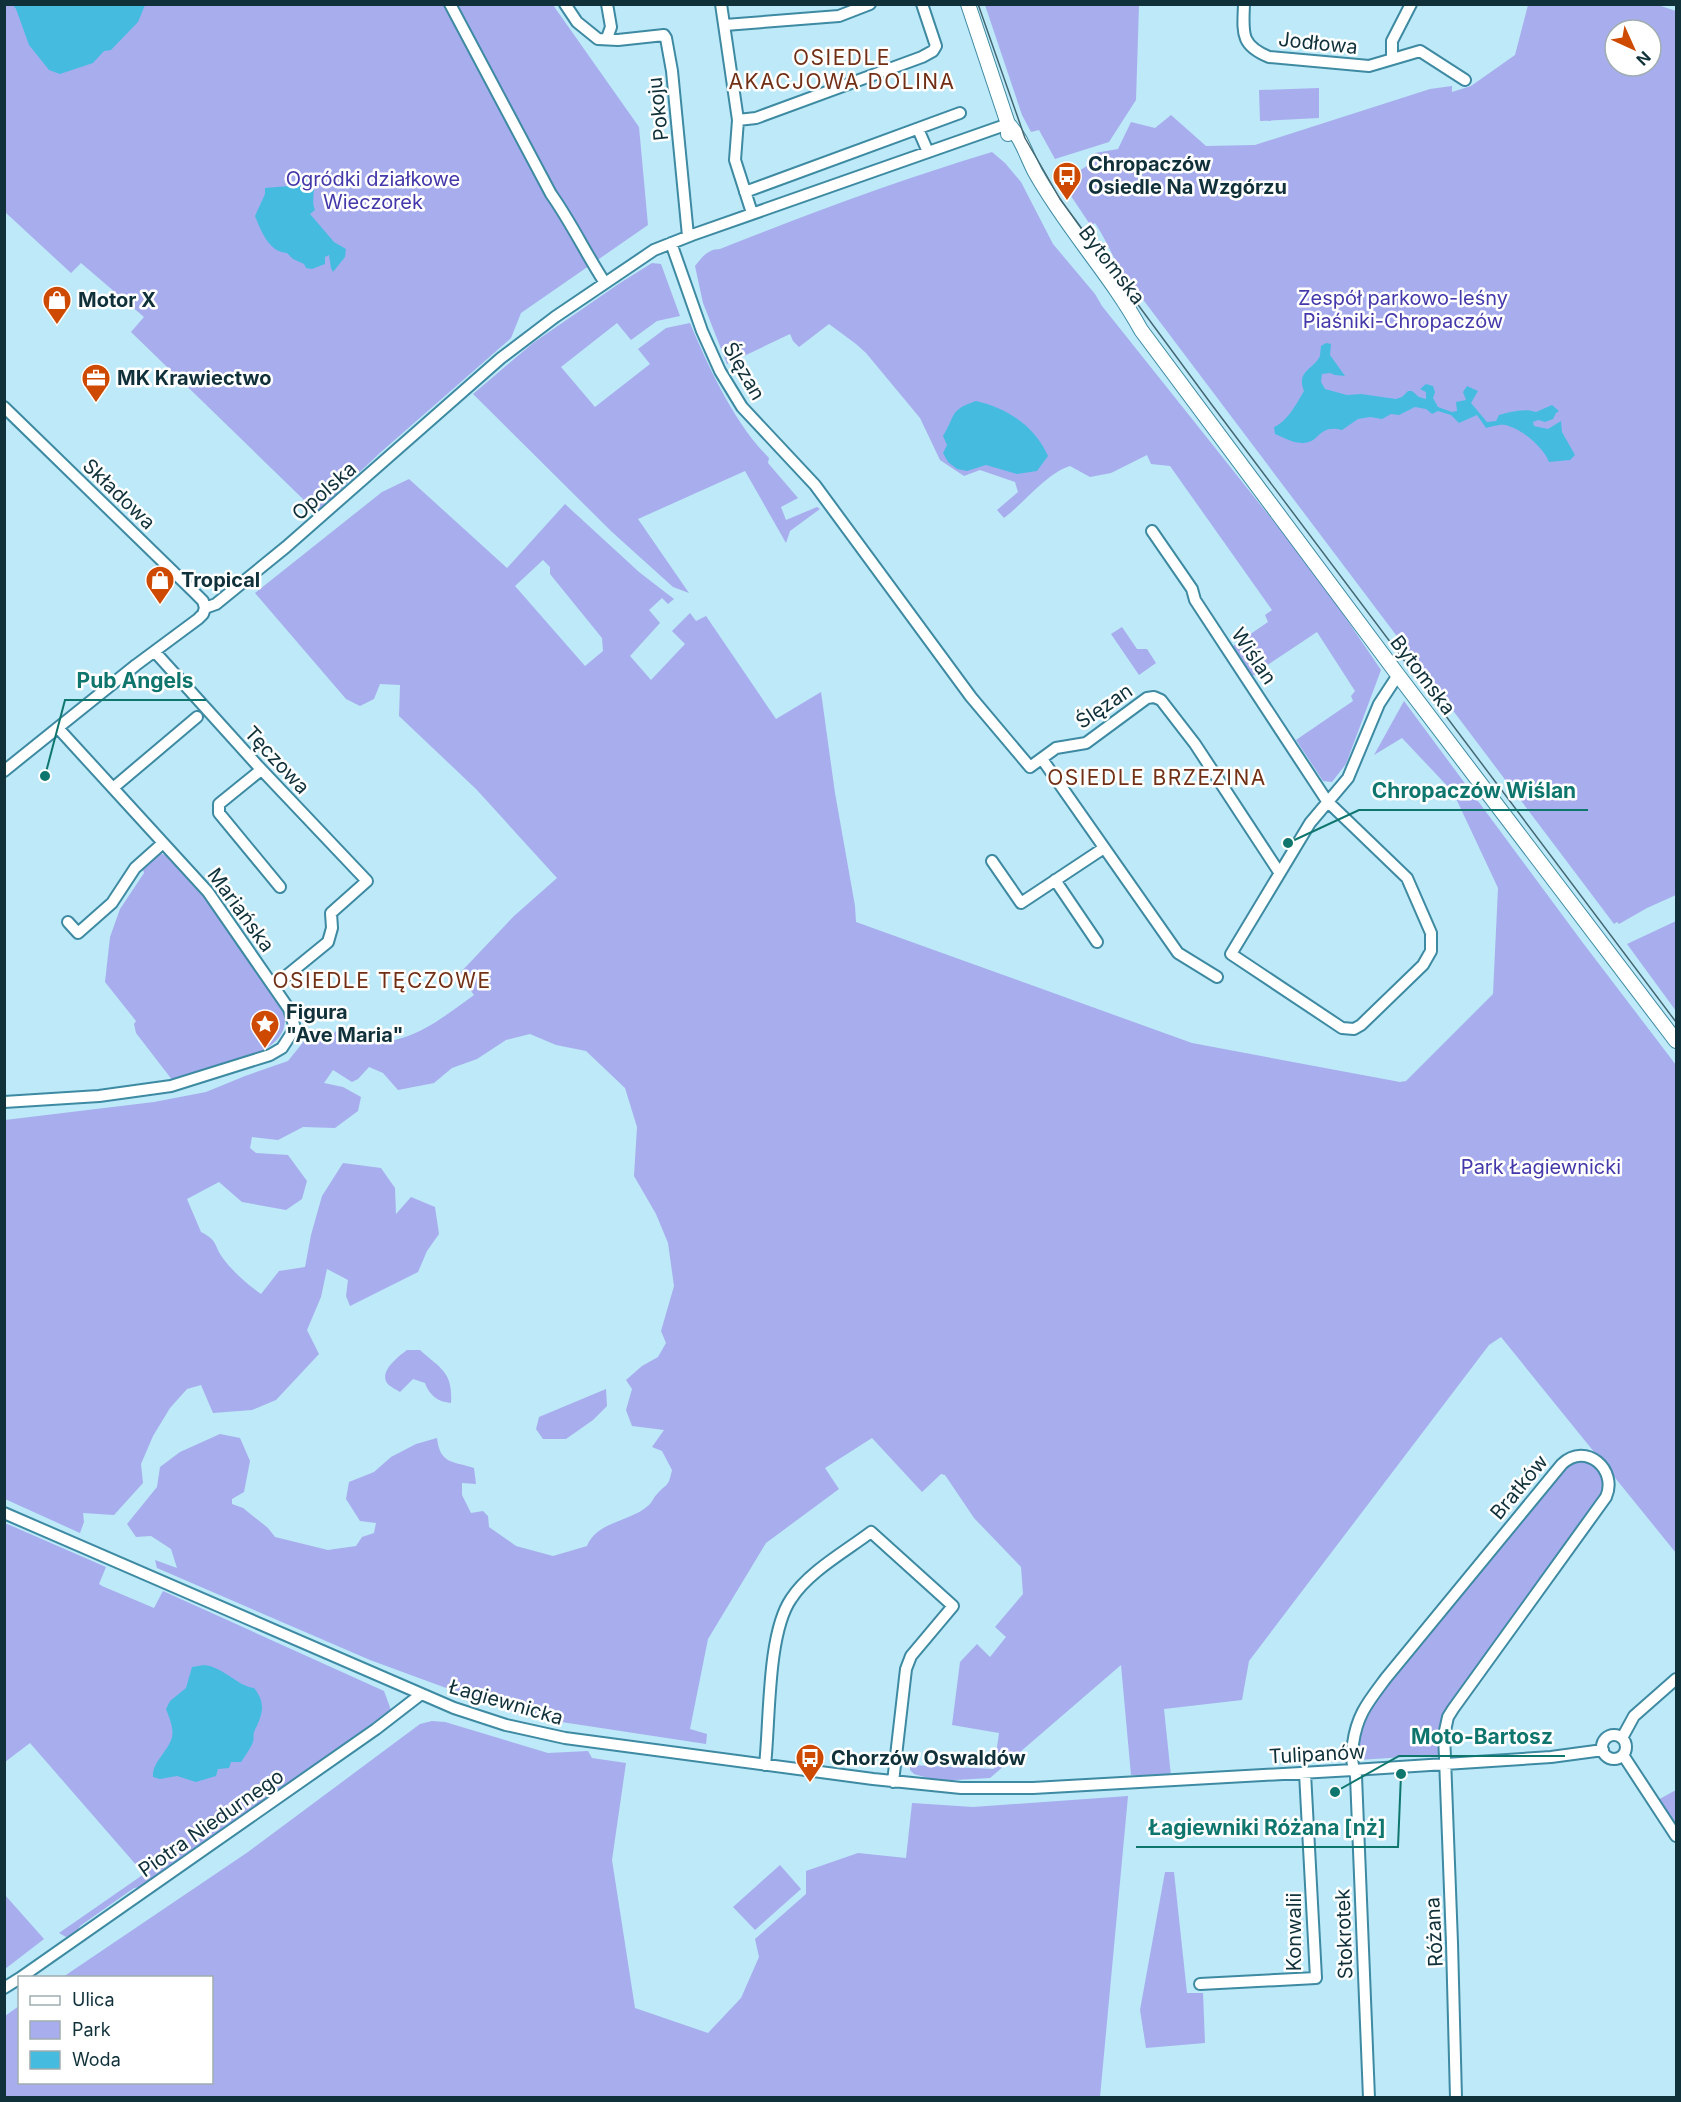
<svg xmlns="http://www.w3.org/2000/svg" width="1681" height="2102" font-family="Inter,sans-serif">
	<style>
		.green { fill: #a8adee; fill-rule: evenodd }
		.water { fill: #45bcdf }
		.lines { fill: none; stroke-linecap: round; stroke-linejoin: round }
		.minor-casing { stroke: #3d8aa2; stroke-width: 14 }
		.major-casing { stroke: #3d8aa2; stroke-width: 16 }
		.minor { stroke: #fff; stroke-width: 10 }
		.major { stroke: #fff; stroke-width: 14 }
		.tram { stroke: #436772; stroke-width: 1.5 }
		.labels { text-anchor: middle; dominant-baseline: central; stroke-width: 5; stroke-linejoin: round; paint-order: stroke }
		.street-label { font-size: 20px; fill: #10313a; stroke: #fff }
		.poi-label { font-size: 20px; font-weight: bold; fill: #10313a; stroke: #fff; text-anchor: start }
		.park-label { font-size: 20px; fill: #4439aa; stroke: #fff }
		.neighbourhood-label { font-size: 21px; letter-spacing: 1.5px; fill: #713016; stroke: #fff }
		.leader { fill: none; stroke: #0f766e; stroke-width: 2 }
		.callout-dot { fill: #0f766e; stroke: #fff; stroke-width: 2 }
		.callout-label { font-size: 21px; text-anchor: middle; font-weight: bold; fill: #0f766e; stroke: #fff; stroke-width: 5; stroke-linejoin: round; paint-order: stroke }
	</style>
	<rect width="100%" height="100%" fill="#bde9f8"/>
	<path class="green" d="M 1655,4 L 1676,11 L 1676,895 L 1647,908 L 1619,924 L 1617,922 L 1614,924 L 1120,269 C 1111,253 1105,238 1095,223 L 1091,226 L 1061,181 L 1094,162 L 1095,153 L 1118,149 L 1131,122 L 1155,128 L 1171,115 L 1206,146 L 1255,145 L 1430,89 L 1452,86 L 1452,92 L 1471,86 L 1515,55 L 1528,5 ZM 1615,30 L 1651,30 L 1651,66 L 1615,66 Z
		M 4,5 L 553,5 L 639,127 L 648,225 L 521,313 L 511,338 L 381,452 L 318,511 L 304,507 L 303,499 L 131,332 L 144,317 L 81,263 L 71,273 L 5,212 Z
		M 985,5 L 1139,5 L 1136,100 L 1109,142 L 1055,159 L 1039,130 L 1031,132 L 1022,115 Z
		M 1319,88 L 1319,118 L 1260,121 L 1259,90 Z
		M 992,152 L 1005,163 L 1021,182 L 1053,244 L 1095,294 L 1102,306 L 1318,577 L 1381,670 L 1346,764 L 1332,782 L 1323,781 L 1296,740 L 1353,701 L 1351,696 L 1355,691 L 1317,632 L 1263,668 L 1265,673 L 1260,676 L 1252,675 L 1233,646 L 1268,622 L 1265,615 L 1272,610 L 1170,466 L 1151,464 L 1147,455 L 1111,473 L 1090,477 L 1070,466 C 1047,473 1025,502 1004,518 L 997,510 L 1018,492 L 1015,482 L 980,470 L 964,476 L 940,460 L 920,418 L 866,353 L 856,344 L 829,324 L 799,347 L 793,341 L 790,334 L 727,364 L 703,303 L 695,266 C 702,257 708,249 720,249 C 810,213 899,180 992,152 Z
		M 652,263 L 661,264 L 680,316 L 657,321 L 631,340 L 617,323 L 561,367 L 595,407 L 650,364 L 638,349 L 666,328 L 690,323 C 709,368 734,423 769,458 L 768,463 L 798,498 L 781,507 L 786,520 L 817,507 L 820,509 L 790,531 L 786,543 L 745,471 L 638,519 L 689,593 L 673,587 L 612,532 L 473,394 L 533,343 L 620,283 Z
		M 409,479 L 507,568 L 565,504 L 639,572 L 674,599 L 668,604 L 662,598 L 649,610 L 660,623 L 630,656 L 651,680 L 685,644 L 672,631 L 690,613 L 696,621 L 706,616 L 776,719 L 821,692 L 835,793 L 855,906 L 856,922 L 1192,1043 L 1400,1082 L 1406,1081 L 1493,994 L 1498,888 L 1453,792 L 1402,738 L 1374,755 L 1404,701 L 1583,943 L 1676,1065 L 1676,1553 L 1501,1337 L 1489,1345 L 1249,1661 L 1242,1700 L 1164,1709 L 1171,1776 L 1131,1775 L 1121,1665 L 990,1778 L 938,1781 L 914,1774 L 910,1770 L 910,1765 L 994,1769 L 999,1733 L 952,1725 L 960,1662 L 977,1644 L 990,1657 L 1006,1637 L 995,1627 L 1023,1594 L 1021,1567 L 974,1518 L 945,1475 L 941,1474 L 922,1492 L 872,1438 L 825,1468 L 839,1489 L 766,1543 L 708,1639 L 690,1729 L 707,1734 L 706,1744 L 522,1716 L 370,1660 L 157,1568 L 155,1560 L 177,1568 L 171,1549 L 151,1536 L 136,1537 L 127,1524 L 157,1487 L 160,1467 L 180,1452 L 220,1434 L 240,1438 L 250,1461 L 244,1492 L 232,1499 L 232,1504 L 243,1508 L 268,1528 L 275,1537 L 328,1550 L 356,1546 L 362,1537 L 374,1533 L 376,1523 L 360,1521 L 346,1499 L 349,1482 L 374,1472 L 391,1457 L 416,1444 L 437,1438 C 440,1464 452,1461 474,1468 L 476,1484 L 462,1483 L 462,1495 L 471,1513 L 483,1511 L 488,1516 L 489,1527 L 516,1546 L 553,1556 L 587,1546 C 597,1521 631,1522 649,1505 C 652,1502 654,1497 657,1494 C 668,1482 668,1488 672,1470 L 662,1451 L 652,1447 L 664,1430 L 632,1426 L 626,1410 L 632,1389 L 626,1380 L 642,1366 L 658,1357 L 666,1343 L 661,1331 L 674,1286 L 668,1243 L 656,1214 L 634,1176 L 637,1127 L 625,1088 L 586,1051 L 556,1045 L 530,1034 L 506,1040 L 477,1059 L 452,1068 L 434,1083 L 398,1090 L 383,1073 L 369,1067 L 358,1079 L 352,1082 L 333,1070 L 324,1083 L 343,1087 L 361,1097 L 358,1111 L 335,1128 L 303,1127 L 278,1140 L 252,1137 L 250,1148 L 256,1153 L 288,1155 L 307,1181 L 302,1199 L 286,1210 L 242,1202 L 219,1182 L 187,1199 L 201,1232 C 218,1241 213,1243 222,1257 C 232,1271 247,1284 261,1294 L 279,1271 L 305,1267 L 311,1235 L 322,1196 L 343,1163 L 381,1168 L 395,1188 L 396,1214 L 411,1197 L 435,1207 L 439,1234 L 427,1251 L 418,1272 L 350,1306 L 346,1296 L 348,1280 L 327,1269 L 321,1297 L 307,1330 L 319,1354 L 276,1400 L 252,1410 L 213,1413 L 201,1385 L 187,1389 L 170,1408 L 153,1436 L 141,1464 L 143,1483 L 114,1515 L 83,1513 L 84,1522 L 80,1533 L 5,1499 L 5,1120 L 154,1102 L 206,1092 L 245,1076 L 288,1061 L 313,1030 L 319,1036 L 328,1039 L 339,1028 C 347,1032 356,1040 364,1041 C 407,1048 442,1018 474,995 L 459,974 L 514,916 L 557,878 L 476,789 L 399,716 L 400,685 L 380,684 L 374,699 L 360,706 L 346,699 L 255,593 L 382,492 ZM 543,560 L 550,567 L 550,574 L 602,638 L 603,651 L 585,666 L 515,586 Z
		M 1122,627 L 1137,649 L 1147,649 L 1156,663 L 1139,675 L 1111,634 Z
		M 157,854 L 162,854 L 170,857 L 201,891 L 284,1011 C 286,1020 285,1030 279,1037 C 264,1059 199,1073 173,1081 L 136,1033 L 134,1024 L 136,1021 L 105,982 L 110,937 L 120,909 L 144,873 L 142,866 Z
		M 1676,921 L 1676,1011 L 1627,944 Z
		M 407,1350 L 420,1350 C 441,1369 453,1372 451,1403 C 438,1402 429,1395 425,1383 L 413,1379 L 400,1392 C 396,1389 390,1387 387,1383 C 379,1371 399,1356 407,1350 Z
		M 606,1389 L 607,1406 L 593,1420 L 566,1439 L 543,1439 L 536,1429 L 539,1417 Z
		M 1586,1455 L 1609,1483 L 1440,1736 L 1439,1755 L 1357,1760 L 1358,1719 L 1562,1464 Z
		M 5,1523 L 106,1567 L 99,1584 L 102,1586 L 154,1608 L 163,1591 L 384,1691 L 391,1710 L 142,1887 L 134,1888 L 80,1926 L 77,1932 L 66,1937 L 59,1933 L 144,1874 L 30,1743 L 5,1762 Z
		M 432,1721 L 445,1722 L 548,1753 L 588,1751 L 592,1758 L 626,1763 L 612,1860 L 635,2008 L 708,2033 L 741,1998 L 759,1957 L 755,1939 L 806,1894 L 806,1871 L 858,1853 L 906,1858 L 912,1803 L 973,1807 L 1128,1796 L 1100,2097 L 5,2097 L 5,2016 L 19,2006 L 20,2082 L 212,2082 L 212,1978 L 63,1977 L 248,1852 L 420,1724 Z
		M 1676,1790 L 1676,1836 L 1654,1802 Z
		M 780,1865 L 801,1889 L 755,1930 L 733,1907 Z
		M 1165,1872 L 1174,1872 L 1187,1993 L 1203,1993 L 1205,2043 L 1146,2048 L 1140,2010 Z
		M 5,1895 L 44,1939 L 5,1969 Z"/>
	<path class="water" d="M 13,5 L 145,5 L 138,22 L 111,50 L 104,51 L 93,63 L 60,74 L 49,70 L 29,45 L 16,9 Z
		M 310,174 L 315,178 C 315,188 311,202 315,210 L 310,214 L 334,242 L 346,249 L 345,257 L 333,272 L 331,268 L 329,255 L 325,257 L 325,264 L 312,269 L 306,268 L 304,264 L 293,259 L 287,253 C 269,252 261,231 255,216 L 265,194 L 265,188 L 289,186 L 304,175 Z
		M 1326,343 L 1331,344 L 1330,355 L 1345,376 L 1335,375 L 1330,373 L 1322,374 L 1321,382 L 1325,389 L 1347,395 L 1361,394 L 1396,399 L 1402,397 L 1408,391 L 1412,391 L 1419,397 L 1426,399 L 1426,392 L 1420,389 L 1426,384 L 1433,386 L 1435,392 L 1433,398 L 1438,407 L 1452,412 L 1457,411 L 1456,402 L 1466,400 L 1463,392 L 1467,386 L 1478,391 L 1471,403 L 1487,422 L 1496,421 L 1499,415 C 1511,412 1524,408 1536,412 L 1552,405 L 1559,411 L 1556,413 L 1553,419 L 1545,422 L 1538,420 L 1533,422 L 1534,426 L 1548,429 L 1561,421 L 1562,432 L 1575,455 L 1570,460 L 1549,462 C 1543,447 1521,428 1505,425 C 1500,424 1491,427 1486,428 L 1477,415 L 1459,423 L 1451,415 L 1438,411 L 1432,414 L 1426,409 L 1415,407 L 1399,415 L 1391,414 L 1382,419 L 1370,417 L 1358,419 L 1342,430 C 1318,424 1320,443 1303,443 C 1293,443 1284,438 1275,434 L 1274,427 C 1287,422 1297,403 1304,391 C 1296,371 1313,370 1320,356 C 1320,354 1321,347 1321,346 Z
		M 976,401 C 1007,408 1035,426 1048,456 L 1037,471 L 1017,474 L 986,465 L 967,471 L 957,469 L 948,462 L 943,453 L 947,445 L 943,436 C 956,415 949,410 976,401 Z
		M 204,1665 C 222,1666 239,1687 254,1688 C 267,1704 262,1716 254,1732 C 253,1735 254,1738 253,1742 C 252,1746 244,1758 241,1762 L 231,1762 L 229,1768 L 218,1769 L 216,1776 L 196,1782 L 177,1776 L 160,1779 L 153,1777 C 152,1762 168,1752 172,1737 C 174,1728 169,1717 166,1709 L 170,1701 L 186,1688 L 192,1667 Z"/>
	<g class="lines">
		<g class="minor-casing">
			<path id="minor" d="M 450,4 L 551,194 C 571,222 586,254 605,283
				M 565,4 L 577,22 L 598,39 L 618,40 L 664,35 L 666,38 L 672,71 L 688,236
				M 607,4 L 611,27 L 607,38
				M 721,4 L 738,120 L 735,160 L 752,213
				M 1244,4 C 1243,33 1240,45 1269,57 L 1369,66 L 1420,51 L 1465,80
				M 725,25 L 839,16 L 870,4
				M 1392,59 L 1392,41 L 1411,4
				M 738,120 L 756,118 L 922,57 L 933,51 L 936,46 L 922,4
				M 918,129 L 928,152
				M 745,192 L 960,113
				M 671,243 L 702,331 L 720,371 L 742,407 L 815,485 L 971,697 L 1030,767 L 1056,748 L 1086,743 L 1147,698 L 1154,697 L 1161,700 L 1195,744 L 1279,872
				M 4,407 L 194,592 L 203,601 L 205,608
				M 1152,531 L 1192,589 L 1195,600 L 1327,801 L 1407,878 L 1431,933 L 1431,951 L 1423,965 L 1361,1025 L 1354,1029 L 1342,1028 L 1231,954 L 1310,823 L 1348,778 L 1379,704 L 1398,675
				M 155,652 L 258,766 L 367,881 L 331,913 L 332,928 L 328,942 L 274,986
				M 1042,759 L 1178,953 L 1217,977
				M 261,770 L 219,804 L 219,813 L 280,887
				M 4,771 L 136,665 L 198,619 L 203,614 L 205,608 L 216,604 L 286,547 L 501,358 L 555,317 L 654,250 L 692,235 L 1008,124
				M 113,788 L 197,717
				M 992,861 L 1021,903 L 1104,848
				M 1055,880 L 1097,942
				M 68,922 L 78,933 L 112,903 L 135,868 L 163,843
				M 4,1102 L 99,1096 L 171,1086 L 270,1055 L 282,1048 L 295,1028 L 289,1009 L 208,892 L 58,728
				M 4,1513 L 454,1708 L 506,1725 L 565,1738 L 873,1779 L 961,1788 L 1033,1788 L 1353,1770 L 1551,1757 L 1603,1750
				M1602 1747a12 12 0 1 1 24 0a12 12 0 1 1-24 0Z
				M 1622,1738 L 1634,1716 L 1676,1679
				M 1623,1755 L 1676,1836
				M 765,1765 C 770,1721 767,1634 791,1599 C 808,1572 846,1551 871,1532 L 953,1606 L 911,1656 L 906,1669 L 893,1782
				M 20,1978 L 376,1729 L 420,1695
				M 1200,1984 L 1316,1978 L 1305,1773
				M 4,1988 L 20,1978
				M 1369,2098 L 1356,1776 C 1351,1764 1352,1756 1353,1744 C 1357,1714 1369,1701 1386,1678 L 1562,1464 C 1586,1441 1618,1470 1606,1497 L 1453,1709 L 1448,1717 L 1444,1735 L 1445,1758 L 1452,1943 L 1456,2098"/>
		</g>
		<g class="major-casing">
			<path id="major" d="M 968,4 L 1008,124 L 1008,134
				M 1008,124 C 1021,136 1027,157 1035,172 C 1066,228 1111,275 1141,330 L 1398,675 L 1676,1041"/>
		</g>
		<use href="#minor" class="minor"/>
		<use href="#major" class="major"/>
		<path class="tram" d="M 978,4 L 1025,138 L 1060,199 L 1212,405 L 1676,1022"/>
	</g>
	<defs>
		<g id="bus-pin" transform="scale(1.5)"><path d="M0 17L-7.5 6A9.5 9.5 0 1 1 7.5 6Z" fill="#ce4a01" stroke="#fff"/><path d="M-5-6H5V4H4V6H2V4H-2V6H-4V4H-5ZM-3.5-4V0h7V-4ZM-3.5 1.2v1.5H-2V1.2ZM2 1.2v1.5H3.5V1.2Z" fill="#fff"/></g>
		<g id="shop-pin" transform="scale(1.5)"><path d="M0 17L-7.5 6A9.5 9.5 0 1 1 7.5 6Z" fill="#ce4a01" stroke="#fff"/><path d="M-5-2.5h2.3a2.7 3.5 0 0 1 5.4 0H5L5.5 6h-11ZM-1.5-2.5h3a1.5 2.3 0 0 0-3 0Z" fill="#fff"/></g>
		<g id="office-pin" transform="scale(1.5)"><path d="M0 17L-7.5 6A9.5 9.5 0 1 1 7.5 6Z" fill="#ce4a01" stroke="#fff"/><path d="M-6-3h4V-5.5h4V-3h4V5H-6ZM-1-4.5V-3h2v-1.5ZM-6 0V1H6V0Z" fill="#fff"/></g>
		<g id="sight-pin" transform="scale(1.5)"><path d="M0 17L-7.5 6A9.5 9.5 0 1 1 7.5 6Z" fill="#ce4a01" stroke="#fff"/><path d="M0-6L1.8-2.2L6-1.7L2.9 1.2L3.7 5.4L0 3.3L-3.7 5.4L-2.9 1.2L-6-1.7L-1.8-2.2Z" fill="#fff"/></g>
	</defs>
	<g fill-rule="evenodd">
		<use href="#bus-pin" x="1067" y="176"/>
		<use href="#shop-pin" x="57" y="300"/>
		<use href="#office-pin" x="96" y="378"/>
		<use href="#shop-pin" x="160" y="580"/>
		<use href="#sight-pin" x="265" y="1024"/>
		<use href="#bus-pin" x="810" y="1758"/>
	</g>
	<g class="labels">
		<g class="street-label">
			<text transform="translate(1318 43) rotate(6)">Jodłowa</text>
			<text transform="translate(658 109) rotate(-96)">Pokoju</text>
			<text transform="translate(1112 265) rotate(52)">Bytomska</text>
			<text transform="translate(744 371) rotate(60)">Ślęzan</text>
			<text transform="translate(324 491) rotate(-41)">Opolska</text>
			<text transform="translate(119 494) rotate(44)">Składowa</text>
			<text transform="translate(1254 656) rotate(56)">Wiślan</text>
			<text transform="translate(1423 675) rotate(53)">Bytomska</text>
			<text transform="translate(1104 706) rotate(-34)">Ślęzan</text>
			<text transform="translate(277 760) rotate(47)">Tęczowa</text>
			<text transform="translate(241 910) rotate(54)">Mariańska</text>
			<text transform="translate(1519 1487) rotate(-50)">Bratków</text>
			<text transform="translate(506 1702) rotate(16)">Łagiewnicka</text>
			<text transform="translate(1317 1754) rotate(-3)">Tulipanów</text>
			<text transform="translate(211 1823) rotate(-35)">Piotra Niedurnego</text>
			<text transform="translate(1294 1932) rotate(-90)">Konwalii</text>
			<text transform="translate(1434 1932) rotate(-93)">Różana</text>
			<text transform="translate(1344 1934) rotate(-92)">Stokrotek</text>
		</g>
		<g class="poi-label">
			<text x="1088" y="164">Chropaczów<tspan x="1088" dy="23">Osiedle Na Wzgórzu</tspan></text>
			<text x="78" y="300">Motor X</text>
			<text x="117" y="378">MK Krawiectwo</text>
			<text x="181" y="580">Tropical</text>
			<text x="286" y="1012">Figura<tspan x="286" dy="23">"Ave Maria"</tspan></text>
			<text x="831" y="1758">Chorzów Oswaldów</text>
		</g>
		<g class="park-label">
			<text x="373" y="179">Ogródki działkowe<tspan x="373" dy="23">Wieczorek</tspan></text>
			<text x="1403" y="298">Zespół parkowo-leśny<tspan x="1403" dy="23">Piaśniki-Chropaczów</tspan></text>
			<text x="1541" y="1167">Park Łagiewnicki</text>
		</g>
		<g class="neighbourhood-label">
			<text x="842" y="57">OSIEDLE<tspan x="842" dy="24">AKACJOWA DOLINA</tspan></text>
			<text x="1157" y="777">OSIEDLE BRZEZINA</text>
			<text x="382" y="980">OSIEDLE TĘCZOWE</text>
		</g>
	</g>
	<path class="leader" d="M45 776L65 700H206M1288 843L1359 810H1588M1335 1792L1399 1756H1565M1401 1774L1398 1847H1136"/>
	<g class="callout-dot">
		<circle cx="45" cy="776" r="6"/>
		<circle cx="1288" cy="843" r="6"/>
		<circle cx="1335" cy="1792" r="6"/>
		<circle cx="1401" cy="1774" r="6"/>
	</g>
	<g class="callout-label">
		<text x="135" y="688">Pub Angels</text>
		<text x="1474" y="798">Chropaczów Wiślan</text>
		<text x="1482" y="1744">Moto-Bartosz</text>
		<text x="1267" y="1835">Łagiewniki Różana [nż]</text>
	</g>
	<rect width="1681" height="2102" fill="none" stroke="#10313a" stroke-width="12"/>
	<rect x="18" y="1976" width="195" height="108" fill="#ffffff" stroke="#9fadb0" stroke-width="1.5"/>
	<rect x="30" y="1996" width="30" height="9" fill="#ffffff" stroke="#9fadb0" stroke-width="1.5"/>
	<text x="72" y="2006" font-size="18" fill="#10313a">Ulica</text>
	<rect x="30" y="2021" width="30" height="18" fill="#a8adee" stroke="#9fadb0" stroke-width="1.5"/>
	<text x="72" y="2036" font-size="18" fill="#10313a">Park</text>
	<rect x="30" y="2051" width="30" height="18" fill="#45bcdf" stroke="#9fadb0" stroke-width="1.5"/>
	<text x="72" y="2066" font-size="18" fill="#10313a">Woda</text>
	<g transform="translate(1633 48) rotate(135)"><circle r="28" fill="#ffffff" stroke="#9fadb0" stroke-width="1.5"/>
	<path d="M0-4.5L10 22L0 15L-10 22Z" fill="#ce4a01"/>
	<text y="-9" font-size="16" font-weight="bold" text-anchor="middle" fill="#10313a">N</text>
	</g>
</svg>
